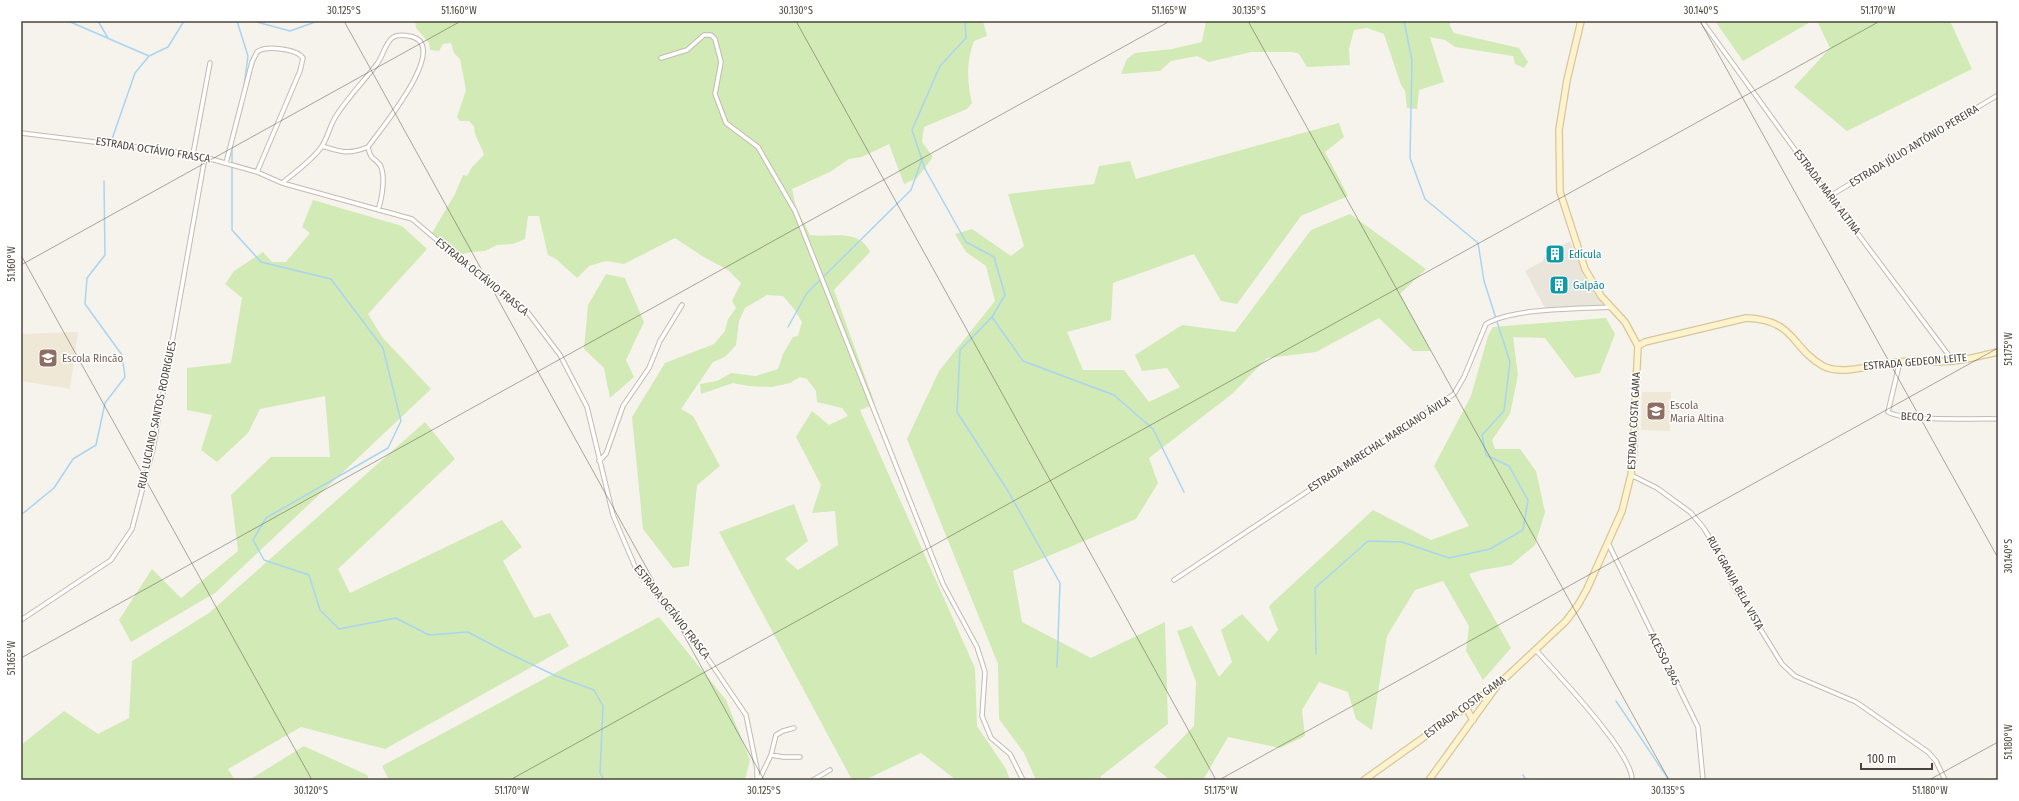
<svg xmlns="http://www.w3.org/2000/svg" width="2019" height="801" font-family="'Fira Sans Condensed',sans-serif">
	<style>
		.residential { fill: #eae5da }
		.education { fill: #efe8d6 }
		.green { fill: #d2eab5 }
		.lines { fill: none; stroke-linecap: round; stroke-linejoin: round }
		.stream { stroke: #a9d4f2; stroke-width: 1.5 }
		.minor-casing { stroke: #c2bbae; stroke-width: 5.5 }
		.secondary-casing { stroke: #d6c79b; stroke-width: 8 }
		.minor { stroke: #fff; stroke-width: 3.5 }
		.secondary { stroke: #fff3cd; stroke-width: 5.5 }
		.ticks { fill: none; stroke: #4b4439; stroke-width: 1; stroke-opacity: 0.45 }
		.labels { text-anchor: middle; dominant-baseline: central; stroke-width: 3; stroke-linejoin: round; paint-order: stroke }
		.street-label { font-size: 11px; fill: #4b4439; stroke: #fff }
		.culture-label { font-size: 11px; fill: #0d838f; stroke: #fff; text-anchor: start }
		.education-label { font-size: 11px; fill: #785e54; stroke: #fff; text-anchor: start }
		.neatline { fill: none; stroke: #4b4439; stroke-width: 1.5 }
		.ticks-label { font-size: 10px; text-anchor: middle; fill: #4b4439 }
	</style>
	<rect width="100%" height="100%" fill="#f6f3ec"/>
	<path class="residential" d="M 1570,241 L 1586,281 L 1604,306 L 1545,308 L 1525,271 L 1543,261 L 1545,255 Z"/>
	<path class="education" d="M 78,332 L 70,389 L 21,381 L 21,334 Z
		M 1642,392 L 1671,392 L 1670,431 L 1641,430 Z"/>
	<path class="green" d="M 415,21 L 983,21 L 987,36 L 974,41 C 966,62 967,82 972,103 L 967,109 L 924,127 L 922,142 L 933,157 L 917,178 L 904,184 L 889,144 L 862,157 L 849,159 L 830,172 L 792,189 L 796,207 L 810,235 C 830,238 859,228 870,252 L 834,290 L 875,404 L 860,410 L 975,668 L 977,726 L 1006,769 L 1010,780 L 956,780 L 921,753 L 865,780 L 852,780 L 719,532 L 794,504 L 808,541 L 785,559 L 798,570 L 838,545 L 835,511 L 812,513 L 821,485 L 796,437 L 812,411 L 829,425 L 848,416 L 842,408 L 817,402 L 816,391 L 807,379 L 800,377 L 790,383 L 772,387 L 748,386 L 733,383 L 701,394 L 700,384 L 717,381 L 731,373 L 756,376 L 778,369 L 783,354 L 793,337 L 798,336 L 802,322 L 794,309 L 783,296 L 767,295 L 745,308 L 739,321 L 736,345 L 725,357 L 713,362 L 681,409 L 693,416 L 720,466 L 697,485 L 689,566 L 673,568 L 643,529 L 632,417 L 665,363 L 714,344 L 725,331 L 728,319 L 736,308 L 732,301 L 741,283 L 728,270 L 702,256 L 675,238 L 624,264 L 606,261 L 589,266 L 577,278 L 556,259 L 548,255 L 539,216 L 528,216 L 525,239 L 513,244 L 497,245 L 485,251 L 471,252 L 459,255 L 432,233 L 455,194 L 463,175 L 467,176 L 472,167 L 484,155 C 481,144 474,137 474,126 L 469,121 L 460,121 L 457,117 L 466,90 L 460,59 L 454,53 L 451,43 L 443,44 L 439,51 L 430,50 L 429,43 L 416,28 Z
		M 1206,21 L 1450,21 L 1450,26 L 1454,33 L 1519,48 L 1528,62 L 1524,68 L 1515,64 L 1513,56 L 1455,47 L 1445,40 L 1430,37 L 1444,82 L 1419,90 L 1417,109 L 1407,108 L 1405,91 L 1401,85 L 1384,34 L 1367,28 L 1354,30 L 1349,49 L 1350,65 L 1307,67 L 1299,54 L 1293,52 L 1251,52 L 1209,62 L 1197,56 L 1171,61 L 1160,71 L 1121,74 L 1127,59 L 1135,53 L 1172,49 L 1202,42 Z
		M 1715,21 L 1812,21 L 1743,61 Z
		M 1817,21 L 1950,21 L 1972,69 L 1847,131 L 1794,87 L 1830,48 Z
		M 1339,123 L 1344,137 L 1325,152 L 1348,196 L 1301,216 L 1237,304 L 1221,301 L 1194,254 L 1113,283 L 1111,320 L 1067,332 L 1083,370 L 1124,370 L 1149,402 L 1180,387 L 1167,368 L 1142,371 L 1135,355 L 1182,325 L 1235,332 L 1311,230 L 1350,214 L 1426,269 L 1400,294 L 1431,351 L 1413,351 L 1379,318 L 1316,352 L 1267,358 L 1232,394 L 1149,458 L 1158,483 L 1136,519 L 1013,571 L 1022,622 L 1091,658 L 1165,622 L 1168,724 L 1101,776 L 1100,780 L 1036,780 L 1024,753 L 999,719 L 998,664 L 907,439 L 939,371 L 995,301 L 986,266 L 966,252 L 955,234 L 972,229 L 1011,256 L 1024,246 L 1008,194 L 1094,184 L 1099,166 L 1130,161 L 1136,179 Z
		M 313,200 L 402,226 L 427,249 L 368,314 L 382,337 L 431,389 L 215,593 L 131,642 L 119,620 L 152,569 L 181,598 L 238,551 L 231,495 L 271,457 L 330,457 L 325,396 L 260,409 L 248,433 L 217,462 L 201,450 L 212,415 L 187,410 L 187,368 L 231,363 L 242,298 L 225,284 L 234,271 L 263,252 L 272,262 L 286,262 L 310,233 L 302,227 Z
		M 606,274 L 625,278 L 644,322 L 626,360 L 634,377 L 610,398 L 604,368 L 584,349 L 588,305 Z
		M 1606,318 L 1615,334 L 1600,373 L 1575,378 L 1545,338 L 1513,337 L 1518,375 L 1510,414 L 1492,440 L 1495,449 L 1520,449 L 1536,471 L 1545,512 L 1535,545 L 1511,565 L 1482,570 L 1469,574 L 1511,648 L 1483,680 L 1466,651 L 1469,626 L 1443,581 L 1415,590 L 1387,636 L 1372,730 L 1356,719 L 1348,692 L 1319,682 L 1302,710 L 1305,736 L 1280,748 L 1228,737 L 1203,780 L 1170,780 L 1154,767 L 1194,726 L 1196,682 L 1177,631 L 1192,626 L 1219,677 L 1232,662 L 1221,630 L 1242,614 L 1268,642 L 1278,630 L 1269,606 L 1373,510 L 1431,540 L 1469,526 L 1434,466 L 1471,396 L 1488,336 L 1493,327 Z
		M 425,422 L 455,459 L 338,569 L 350,593 L 502,520 L 522,547 L 503,561 L 534,618 L 550,613 L 569,646 L 385,749 L 301,727 L 228,769 L 235,780 L 21,780 L 21,745 L 64,711 L 98,734 L 129,718 L 132,661 L 209,613 Z
		M 659,617 L 726,700 L 750,760 L 745,780 L 389,780 L 382,766 Z
		M 304,746 L 367,775 L 369,780 L 249,780 Z"/>
	<g class="lines">
		<path class="stream" d="M 68,21 L 149,56 L 168,47 L 184,21
			M 98,21 L 108,38
			M 237,21 L 248,56 L 244,86
			M 253,21 L 290,31 L 318,21
			M 965,21 L 966,38 L 940,66 L 912,130 L 925,169 L 966,242 L 994,257 L 1005,295 L 992,317 L 960,350 L 957,412 L 1008,491 L 1060,583 L 1057,667
			M 112,139 L 135,73 L 149,56
			M 233,141 L 241,110
			M 232,147 L 232,230 L 261,262 L 331,279 L 383,348 L 401,421 L 388,448 L 266,518 L 253,540 L 264,560 L 309,575 L 320,610 L 339,629 L 396,618 L 429,635 L 468,632 L 502,650 L 556,676 L 594,690 L 603,706 L 600,773 L 604,780
			M 992,317 L 1023,361 L 1114,395 L 1153,429 L 1184,492
			M 788,327 L 807,293 L 911,190 L 922,159
			M 21,515 L 54,488 L 73,459 L 96,445 L 105,403 L 125,377 L 122,355 L 85,304 L 87,278 L 105,255 L 104,181
			M 1316,654 L 1315,588 L 1368,541 L 1402,542 L 1449,558 L 1490,549 L 1523,530 L 1528,500 L 1509,466 L 1486,455 L 1482,435 L 1504,411 L 1510,362 L 1484,281 L 1478,243 L 1425,199 L 1410,158 L 1412,60 L 1404,21
			M 1616,701 L 1669,780
			M 1523,775 L 1526,780"/>
		<g class="minor-casing">
			<path id="minor" d="M 1702,21 L 1793,147 L 1953,361
				M 661,58 L 687,50 L 704,35 L 711,35 L 715,39 L 721,62 L 715,94 L 726,123 L 758,147 L 795,211 L 943,584 L 977,647 L 985,672 L 982,716 L 991,738 L 1010,754 L 1023,780
				M 21,133 L 193,154 L 257,172 L 282,183 L 412,219 L 490,285 L 526,310 L 560,355 L 587,407 L 613,515 L 637,571 L 708,659 L 746,715 L 757,769 L 757,780
				M 322,146 C 341,152 348,155 368,147
				M 193,154 L 210,63
				M 226,163 L 252,62 L 257,52 C 266,45 297,49 303,58 L 300,71 L 257,172
				M 282,183 C 294,173 314,159 322,146 C 328,137 330,125 336,116 C 348,97 364,81 377,64 C 383,56 385,44 392,38 C 397,34 404,35 409,36 C 454,43 379,131 368,147 C 371,161 373,156 380,165 C 386,175 382,199 378,210
				M 1830,196 L 1998,95
				M 1900,361 L 1888,412 C 1905,422 1974,418 1998,419
				M 599,461 L 606,454 L 623,406 L 649,368 L 660,341 L 682,305
				M 1631,475 L 1657,488 L 1690,512 L 1703,527 L 1723,559 L 1732,583 L 1782,664 L 1795,676 L 1856,702 L 1928,752 L 1936,761 L 1945,780
				M 1608,543 L 1698,727 L 1703,780
				M 1174,580 L 1454,394 L 1464,377 L 1486,324 C 1511,308 1579,309 1611,307
				M 21,620 L 111,560 L 132,529 L 153,449 L 205,157
				M 1535,649 C 1556,673 1633,753 1632,780
				M 771,755 L 783,757 L 800,757
				M 759,780 L 771,755 L 776,735 L 783,731 L 794,728
				M 813,780 L 830,770"/>
		</g>
		<g class="secondary-casing">
			<path id="secondary" d="M 1638,346 L 1645,342 L 1746,318 C 1796,320 1790,347 1823,366 C 1841,376 1878,364 1898,362 C 1916,360 1935,363 1953,361 C 1968,360 1983,355 1998,352
				M 1465,706 L 1473,720
				M 1364,780 L 1500,683 L 1566,621 L 1578,605 L 1587,589 L 1622,511 L 1631,475 L 1634,449 L 1635,405 L 1638,346 L 1625,322 L 1601,296 L 1585,269 L 1560,192 L 1559,130 L 1567,80 L 1581,21
				M 1429,780 L 1497,686"/>
		</g>
		<use href="#minor" class="minor"/>
		<use href="#secondary" class="secondary"/>
	</g>
	<path class="ticks" d="M 344,21 L 764,780M 796,21 L 1216,780M 1248,21 L 1669,780M 1700,21 L 1998,558M 21,255 L 312,780M 21,265 L 461,21M 21,658 L 1170,21M 510,780 L 1880,21M 1219,780 L 1998,348M 1929,780 L 1998,742"/>
	<defs>
		<g id="building-square" transform="scale(1)"><rect x="-9" y="-9" width="18" height="18" rx="4" fill="#0f9aa8" stroke="#fff"/><path d="M-4-6H4V6H1V3H-1V6H-4ZM-2.5-4.3h1.7v1.8h-1.7ZM.8-4.3h1.7v1.8H.8ZM-2.5-1h1.7V.8h-1.7ZM.8-1h1.7V.8H.8Z" fill="#fff"/></g>
		<g id="school-square" transform="scale(1)"><rect x="-9" y="-9" width="18" height="18" rx="4" fill="#8d6e63" stroke="#fff"/><path d="M0-5L7-2L0 1L-7-2ZM-4 1L0 2.5L4 1V4Q0 6-4 4Z" fill="#fff"/></g>
	</defs>
	<g fill-rule="evenodd">
		<use href="#building-square" x="1555" y="254"/>
		<use href="#building-square" x="1559" y="285"/>
		<use href="#school-square" x="48" y="358"/>
		<use href="#school-square" x="1656" y="411"/>
	</g>
	<g class="labels">
		<g class="street-label">
			<text transform="translate(1914 146) rotate(-31)">ESTRADA JÚLIO ANTÔNIO PEREIRA</text>
			<text transform="translate(153 150) rotate(9)">ESTRADA OCTÁVIO FRASCA</text>
			<text transform="translate(1827 192) rotate(53)">ESTRADA MARIA ALTINA</text>
			<text transform="translate(482 277) rotate(39)">ESTRADA OCTÁVIO FRASCA</text>
			<text transform="translate(1915 362) rotate(-5)">ESTRADA GEDEON LEITE</text>
			<text transform="translate(157 415) rotate(-78)">RUA LUCIANO SANTOS RODRIGUES</text>
			<text transform="translate(1916 417) rotate(3)">BECO 2</text>
			<text transform="translate(1634 421) rotate(-87)">ESTRADA COSTA GAMA</text>
			<text transform="translate(1379 444) rotate(-33)">ESTRADA MARECHAL MARCIANO ÁVILA</text>
			<text transform="translate(1735 583) rotate(61)">RUA GRANJA BELA VISTA</text>
			<text transform="translate(672 612) rotate(52)">ESTRADA OCTÁVIO FRASCA</text>
			<text transform="translate(1664 659) rotate(64)">ACESSO 2845</text>
			<text transform="translate(1465 707) rotate(-36)">ESTRADA COSTA GAMA</text>
		</g>
		<g class="culture-label">
			<text x="1569" y="254">Edícula</text>
			<text x="1573" y="285">Galpão</text>
		</g>
		<g class="education-label">
			<text x="62" y="358">Escola Rincão</text>
			<text x="1670" y="405">Escola<tspan x="1670" dy="13">Maria Altina</tspan></text>
		</g>
	</g>
	<rect width="2019" height="801" fill="none" stroke="#ffffff" stroke-width="44"/>
	<path d="M1861 763v6h71v-6" fill="none" stroke="#4b4439" stroke-width="2"/>
	<text x="1867" y="763" font-size="12" fill="#4b4439" stroke="#ffffff" stroke-width="3" paint-order="stroke">100 m</text>
	<rect x="22" y="22" width="1975" height="757" class="neatline"/>
	<g class="ticks-label">
		<text x="344" y="14">30.125°S</text>
		<text x="459" y="14">51.160°W</text>
		<text x="796" y="14">30.130°S</text>
		<text x="1169" y="14">51.165°W</text>
		<text x="1249" y="14">30.135°S</text>
		<text x="1701" y="14">30.140°S</text>
		<text x="1878" y="14">51.170°W</text>
		<text transform="translate(11 264) rotate(-90)" y="4">51.160°W</text>
		<text transform="translate(2008 349) rotate(-90)" y="4">51.175°W</text>
		<text transform="translate(2008 556) rotate(-90)" y="4">30.140°S</text>
		<text transform="translate(11 658) rotate(-90)" y="4">51.165°W</text>
		<text transform="translate(2008 742) rotate(-90)" y="4">51.180°W</text>
		<text x="311" y="794">30.120°S</text>
		<text x="512" y="794">51.170°W</text>
		<text x="764" y="794">30.125°S</text>
		<text x="1221" y="794">51.175°W</text>
		<text x="1668" y="794">30.135°S</text>
		<text x="1930" y="794">51.180°W</text>
	</g>
</svg>
